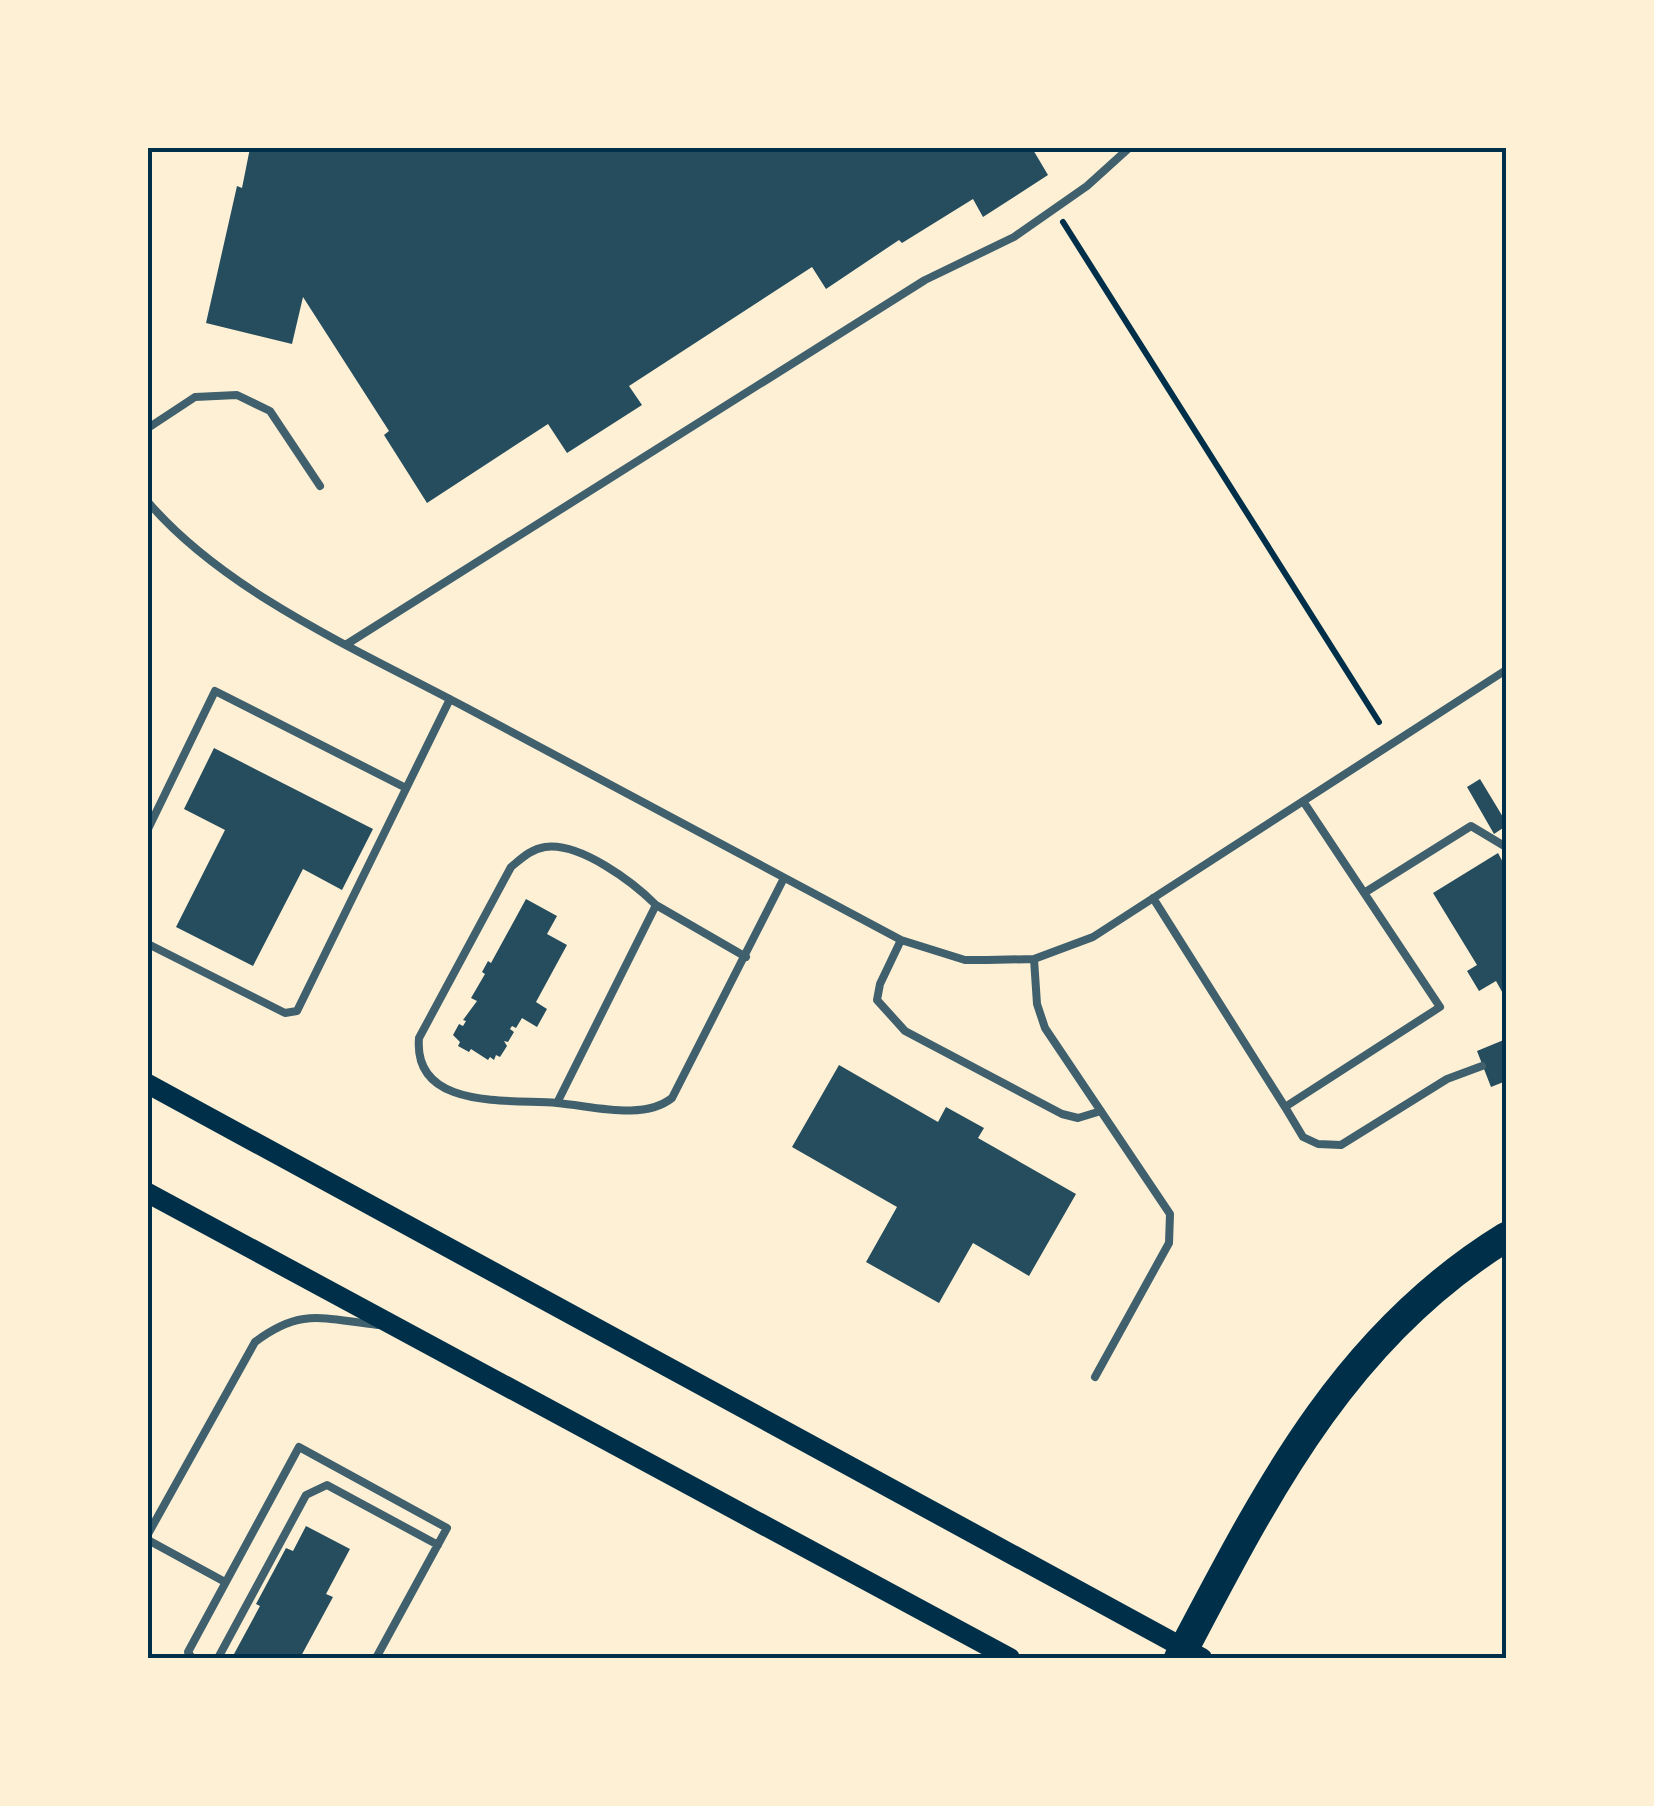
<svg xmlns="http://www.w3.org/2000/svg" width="1654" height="1806" font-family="Mulish,sans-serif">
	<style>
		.building { fill: #264d5e }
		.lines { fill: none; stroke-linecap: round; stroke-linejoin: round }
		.path { stroke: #003049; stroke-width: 6 }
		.service { stroke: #3f606c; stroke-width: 8 }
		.secondary { stroke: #003049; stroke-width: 20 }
		.motorway { stroke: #003049; stroke-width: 30 }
		.neatline { fill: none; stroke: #003049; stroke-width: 4 }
	</style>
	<rect width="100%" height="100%" fill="#fdf0d5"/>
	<path class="building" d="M 250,148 L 1032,148 L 1048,175 L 983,217 L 973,199 L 902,243 L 899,240 L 826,289 L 812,267 L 629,386 L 642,405 L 567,453 L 548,424 L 427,503 L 384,435 L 389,431 L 303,297 L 292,344 L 206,323 L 237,186 L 242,188 Z
		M 214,748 L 373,829 L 342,890 L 303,869 L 253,966 L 176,927 L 225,830 L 184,809 Z
		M 1480,779 L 1506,822 L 1506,826 L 1494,834 L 1467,787 Z
		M 1498,853 L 1506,868 L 1506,999 L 1496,981 L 1479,991 L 1467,971 L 1477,965 L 1433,893 Z
		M 526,899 L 557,916 L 547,934 L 567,945 L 536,1002 L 547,1009 L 537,1027 L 522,1018 L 516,1028 L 512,1026 L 510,1029 L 514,1032 L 508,1042 L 504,1041 L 507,1046 L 500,1057 L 496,1055 L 494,1060 L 490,1057 L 488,1060 L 471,1049 L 469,1052 L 458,1046 L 460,1042 L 453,1035 L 459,1024 L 463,1026 L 466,1021 L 463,1020 L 477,1001 L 471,998 L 485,974 L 482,972 L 488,961 L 491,963 Z
		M 1506,1039 L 1506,1081 L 1491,1087 L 1477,1051 Z
		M 839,1065 L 938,1122 L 946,1107 L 984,1128 L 978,1138 L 1076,1194 L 1029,1276 L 973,1243 L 939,1303 L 866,1262 L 897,1207 L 792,1147 Z
		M 306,1526 L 350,1549 L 326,1594 L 333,1597 L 300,1658 L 243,1658 L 234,1654 L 260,1606 L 256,1604 L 286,1548 L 293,1551 Z"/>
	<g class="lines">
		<path class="path" d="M 1063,222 L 1379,722"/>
		<path class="service" d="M 148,428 L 195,397 L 237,395 L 270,411 L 320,486
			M 148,502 C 226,593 360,651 465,707 C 610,785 755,863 901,940 L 965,960 L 987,960 L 1034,959 L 1093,937 L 1506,670
			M 347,644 L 925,280 L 1014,237 L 1087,186 L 1129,148
			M 148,829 L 215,691 L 406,788
			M 1364,893 L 1471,826 L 1506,847
			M 1153,898 L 1285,1107 L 1440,1007 L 1303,801
			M 901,940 L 880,984 L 877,1000 L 905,1031 L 1062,1114 L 1078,1118 L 1101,1111
			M 148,944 L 285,1013 L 297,1011 L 450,699
			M 746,957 L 656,905 L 557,1103 C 593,1106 643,1121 672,1098 L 784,878
			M 1034,959 L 1037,1004 L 1045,1028 L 1170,1214 L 1169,1243 L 1095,1377
			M 557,1103 C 507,1099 413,1110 419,1038 L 511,867 C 522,858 531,849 545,847 C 580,842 633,882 656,905
			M 1285,1107 L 1303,1137 L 1318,1144 L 1341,1145 L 1447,1079 L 1482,1066
			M 148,1534 L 255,1342 C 301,1307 323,1319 378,1325
			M 148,1540 L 225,1582
			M 192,1658 L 188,1652 L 299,1447 L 447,1528 L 376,1658
			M 218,1658 L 306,1495 L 327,1485 L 438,1545"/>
		<path class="secondary" d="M 148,1084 L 1202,1658
			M 148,1193 L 1010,1658"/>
		<path class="motorway" d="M 1179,1658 C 1265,1495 1343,1337 1506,1237"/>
	</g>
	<rect width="1654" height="1806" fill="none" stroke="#fdf0d5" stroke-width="300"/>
	<rect x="150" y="150" width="1354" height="1506" class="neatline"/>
</svg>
